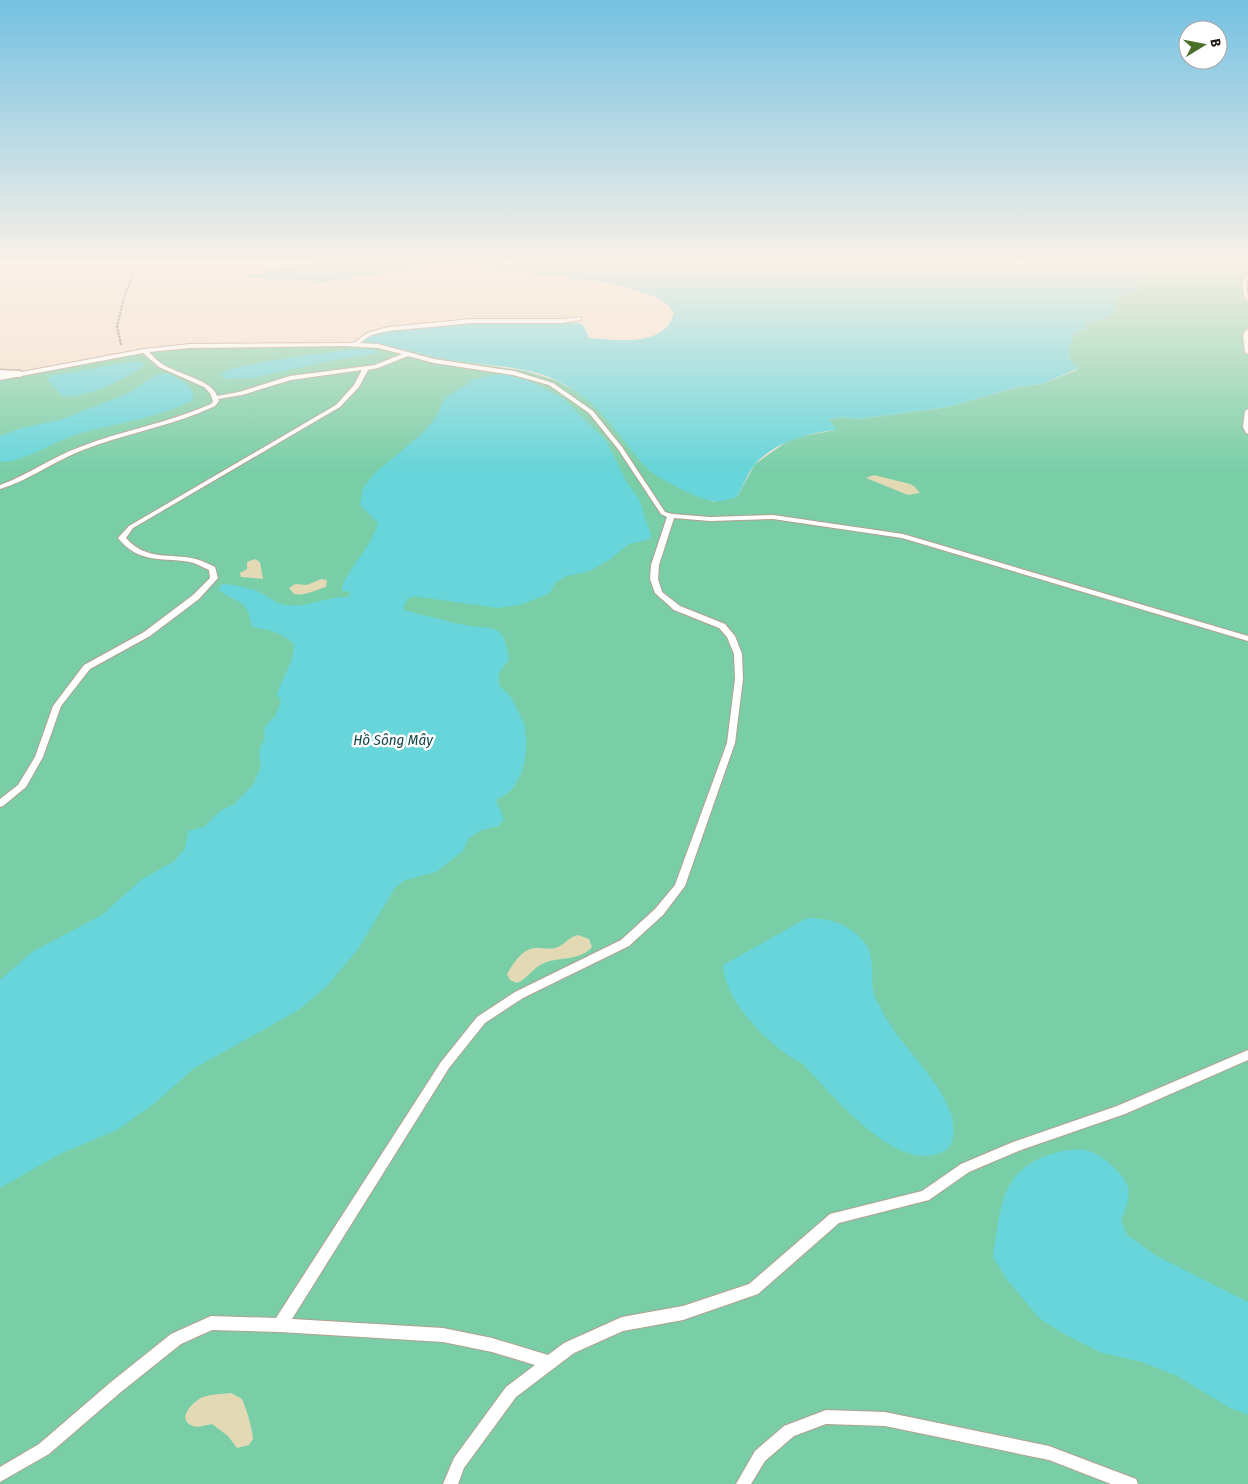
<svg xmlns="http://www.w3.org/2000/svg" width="1248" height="1484" font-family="'Fira Sans Condensed',sans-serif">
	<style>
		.green { fill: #79cea8 }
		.sand { fill: #e3dab5 }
		.water { fill: #67d5d9 }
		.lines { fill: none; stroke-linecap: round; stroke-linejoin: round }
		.lane-casing { stroke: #b39f8e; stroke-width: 2 }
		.street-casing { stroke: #b39f8e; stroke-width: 3 }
		.path { stroke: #817468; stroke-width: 2; stroke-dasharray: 2.5 1; stroke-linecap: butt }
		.lane { fill: #fff; fill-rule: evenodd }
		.street { fill: #fff; fill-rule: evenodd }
		.labels { text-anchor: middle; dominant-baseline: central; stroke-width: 5; stroke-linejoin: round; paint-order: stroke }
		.water-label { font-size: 15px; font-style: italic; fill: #134648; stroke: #fff }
	</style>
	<rect width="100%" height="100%" fill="#f4dfcd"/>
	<path class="green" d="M 1159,261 L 1248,261 L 1248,1484 L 0,1484 L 0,380 L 144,353 L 190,348 L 355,346 L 360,343 L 390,346 L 445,359 L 526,371 L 557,381 L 585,396 L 614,424 L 648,469 L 680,488 L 713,502 L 737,497 L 755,464 L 792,438 L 836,430 L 829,420 L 839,417 L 859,419 L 948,407 L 1018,387 L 1042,384 L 1077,370 L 1068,356 L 1074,332 L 1087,329 L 1083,323 L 1108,317 L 1118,308 L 1113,304 L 1120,296 L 1138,292 L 1139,278 L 1162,264 Z"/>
	<path class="sand" d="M 874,475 L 910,484 L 915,487 L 920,493 L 908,495 L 866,478 Z
		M 255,559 L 260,562 L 263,579 L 241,577 L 240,573 L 247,569 L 247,562 Z
		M 321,579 L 327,580 L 326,587 C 315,590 306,596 294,594 L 289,588 L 295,584 L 307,585 Z
		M 578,935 L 589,939 L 592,947 C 579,962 558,956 542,964 C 532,969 528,978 517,983 L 510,980 L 507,974 C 513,964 522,949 535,948 C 541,947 548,950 555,948 C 564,946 568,937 578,935 Z
		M 231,1393 L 242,1399 C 247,1411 252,1427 253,1439 L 249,1445 L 237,1448 L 228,1436 L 212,1424 C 207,1425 198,1428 193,1426 C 175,1420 193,1401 203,1397 C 212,1394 222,1394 231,1393 Z"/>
	<path class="water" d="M 322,261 L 1159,261 L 1162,263 L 1139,278 L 1138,292 L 1120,296 L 1113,304 L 1118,308 L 1108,317 L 1084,323 L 1087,329 L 1074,333 L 1068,356 L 1077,369 L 1042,384 L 1018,387 L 948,407 L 859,419 L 839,417 L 829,420 L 837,430 C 807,433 778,441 756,463 C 748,472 743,487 737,497 C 730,499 718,503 711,501 C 695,497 658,479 647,468 C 615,434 604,404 558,381 C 525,365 483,366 446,359 C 417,353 390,345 360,343 L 379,332 L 483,322 L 579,323 L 583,325 L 589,338 C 617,340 665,348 674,313 L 667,304 L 654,296 L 610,283 L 469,266 L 425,267 L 325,282 L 244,277 L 273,269 Z
		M 361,349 L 373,349 L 378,353 L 324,362 L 253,378 L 225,379 L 221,375 C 226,364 343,350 361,349 Z
		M 136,361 L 143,363 L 144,366 C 121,380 91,398 62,396 L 48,380 L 49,377 L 55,375 Z
		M 167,373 C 178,378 196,386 193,400 C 157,419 114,423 75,435 C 51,443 25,462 0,462 L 0,436 L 22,428 L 63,419 L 129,393 L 156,375 Z
		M 504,374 L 528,380 L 564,399 L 606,440 L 626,481 L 639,499 L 651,535 L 650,539 L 629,544 L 609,560 L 590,571 L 567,576 L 556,582 L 550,593 L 523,604 L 498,608 L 413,596 L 407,600 L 403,608 L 406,611 C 431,616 453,624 478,627 C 486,628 495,627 500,633 C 506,639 507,651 509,659 L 499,673 L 499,685 C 503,690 509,694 512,699 C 514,702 523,721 524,723 C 529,744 526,772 512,789 C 508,794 501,797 496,800 L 504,819 L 499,826 L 482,830 L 469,838 L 463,851 L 436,872 L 405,880 L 395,888 L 358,949 L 327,986 L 297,1011 L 193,1069 L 155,1103 L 117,1130 L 60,1154 L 0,1188 L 0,980 L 32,952 L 102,915 L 142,879 L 173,862 L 185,849 L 188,831 L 204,827 L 220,811 L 234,804 L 253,785 L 261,767 L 259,752 L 264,739 L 265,726 L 275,716 L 281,702 L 277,694 C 283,677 294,662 294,644 C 282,633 268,629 252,627 C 247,597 238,605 218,589 L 223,584 C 234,585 247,587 257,591 C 267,595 275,604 286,605 C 307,608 327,596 348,597 L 350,592 L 343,591 L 342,587 C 351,564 370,549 378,523 L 360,505 L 363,488 L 375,473 L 423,433 L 436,417 L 445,398 L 469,383 L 470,380 L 491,375 Z
		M 807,918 C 830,918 849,924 864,942 C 875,955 871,974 873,989 C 874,996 878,1004 882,1011 C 900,1046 935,1073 950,1111 C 954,1122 957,1142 946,1150 C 899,1179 832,1094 803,1064 C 772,1049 724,1002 723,965 Z
		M 1068,1150 C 1073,1150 1079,1149 1084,1150 C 1098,1151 1124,1173 1128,1187 C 1131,1197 1125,1211 1121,1221 L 1127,1235 L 1155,1255 L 1248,1302 L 1248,1415 L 1230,1408 L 1177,1376 L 1142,1362 L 1102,1353 L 1064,1334 L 1039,1318 L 1008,1281 L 993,1257 C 1002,1198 1002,1163 1068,1150 Z"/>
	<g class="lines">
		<g class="lane-casing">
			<path id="lane" d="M 1246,277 L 1248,277 L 1246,283 L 1248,300 L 1245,298 L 1242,283 Z
				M 579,317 L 581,318 L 581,320 L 562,323 L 472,323 L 388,331 L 371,335 L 360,343 L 378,344 L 434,359 L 514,371 L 553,383 L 593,411 L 622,447 L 665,512 L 672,514 L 710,517 L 773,515 L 903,534 L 1248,636 L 1248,641 L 902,538 L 773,519 L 710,521 L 674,518 L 659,565 L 658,579 L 662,592 L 680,606 L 725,624 L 735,636 L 742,654 L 743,679 L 735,743 L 685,886 L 663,915 L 629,946 L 523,998 L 485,1023 L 449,1068 L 292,1319 L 443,1328 L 492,1338 L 548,1355 L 564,1343 L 622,1317 L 683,1306 L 749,1284 L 830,1214 L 922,1191 L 961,1164 L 1013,1142 L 1117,1106 L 1248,1050 L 1248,1060 L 1125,1114 L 1021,1150 L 969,1172 L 929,1200 L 839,1223 L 758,1294 L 683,1320 L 623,1331 L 574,1353 L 516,1397 L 464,1468 L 458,1484 L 443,1484 L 454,1458 L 506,1387 L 535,1365 L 492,1352 L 443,1342 L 280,1332 L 212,1330 L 181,1344 L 121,1392 L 49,1454 L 0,1482 L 0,1467 L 39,1444 L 111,1382 L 171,1334 L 211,1316 L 276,1318 L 441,1062 L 477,1017 L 515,992 L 621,940 L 655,909 L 675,885 L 727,743 L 735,679 L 734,654 L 727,637 L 719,628 L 674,610 L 655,593 L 650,579 L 651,565 L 667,517 L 661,514 L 618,449 L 589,413 L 549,385 L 513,375 L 434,363 L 408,356 L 378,368 L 368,370 L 359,387 L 340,407 L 133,528 L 126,538 C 146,561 170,553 196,559 C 203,561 209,564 215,567 L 218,578 L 199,599 L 150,636 L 90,669 L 61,706 L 43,757 L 26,787 L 3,806 L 0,807 L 0,799 L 18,785 L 35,757 L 53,706 L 84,665 L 144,632 L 193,595 L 210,578 L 209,570 C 204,568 199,565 194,563 C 165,556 140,566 118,538 L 129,526 L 336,405 L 354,385 L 362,370 L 291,380 L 242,395 L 218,399 L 219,401 L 215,406 L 199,413 C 161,428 121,435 83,450 C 54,461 30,480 0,489 L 0,485 C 28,475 52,457 80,447 C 123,430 169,423 211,404 L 213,401 L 210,393 L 204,387 L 159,367 L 143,353 L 0,380 L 0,376 L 144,349 L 190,344 L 354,343 L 367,333 L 388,327 L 472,319 L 562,319 ZM 345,346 L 378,348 L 402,354 L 375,365 L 290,376 L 239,392 L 217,396 C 212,380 178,374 164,365 C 158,362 153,356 149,352 L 190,348 Z
				M 1248,329 L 1248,354 L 1245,352 L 1243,335 L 1246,330 Z
				M 1248,409 L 1248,434 L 1246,433 L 1243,427 L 1245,411 Z
				M 826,1410 L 885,1412 L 1049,1446 L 1136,1479 L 1138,1484 L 1111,1484 L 1049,1460 L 885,1426 L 826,1424 L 794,1436 L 765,1461 L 751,1484 L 736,1484 L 755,1451 L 784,1426 Z"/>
		</g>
		<g class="street-casing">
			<path id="street" d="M 0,370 L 20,371 L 25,374 L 20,377 L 0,376 Z"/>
		</g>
		<path class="path" d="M 121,345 L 117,326 L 125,294 L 133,276 L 131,261"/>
		<use href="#lane" class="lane"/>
		<use href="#street" class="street"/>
	</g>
	<linearGradient id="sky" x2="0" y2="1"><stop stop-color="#74c1e2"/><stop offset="0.56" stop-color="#faf1e8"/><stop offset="1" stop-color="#faf1e8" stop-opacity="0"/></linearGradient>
	<rect width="1248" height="469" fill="url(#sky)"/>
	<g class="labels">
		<g class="water-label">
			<text x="393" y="740">Hồ Sông Mây</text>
		</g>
	</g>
	<g transform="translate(1203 45) rotate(80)"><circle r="24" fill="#ffffff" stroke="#a6a3a1"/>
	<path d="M0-4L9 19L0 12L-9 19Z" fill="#496f29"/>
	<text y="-8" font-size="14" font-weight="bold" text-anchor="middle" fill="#211a14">B</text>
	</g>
</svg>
